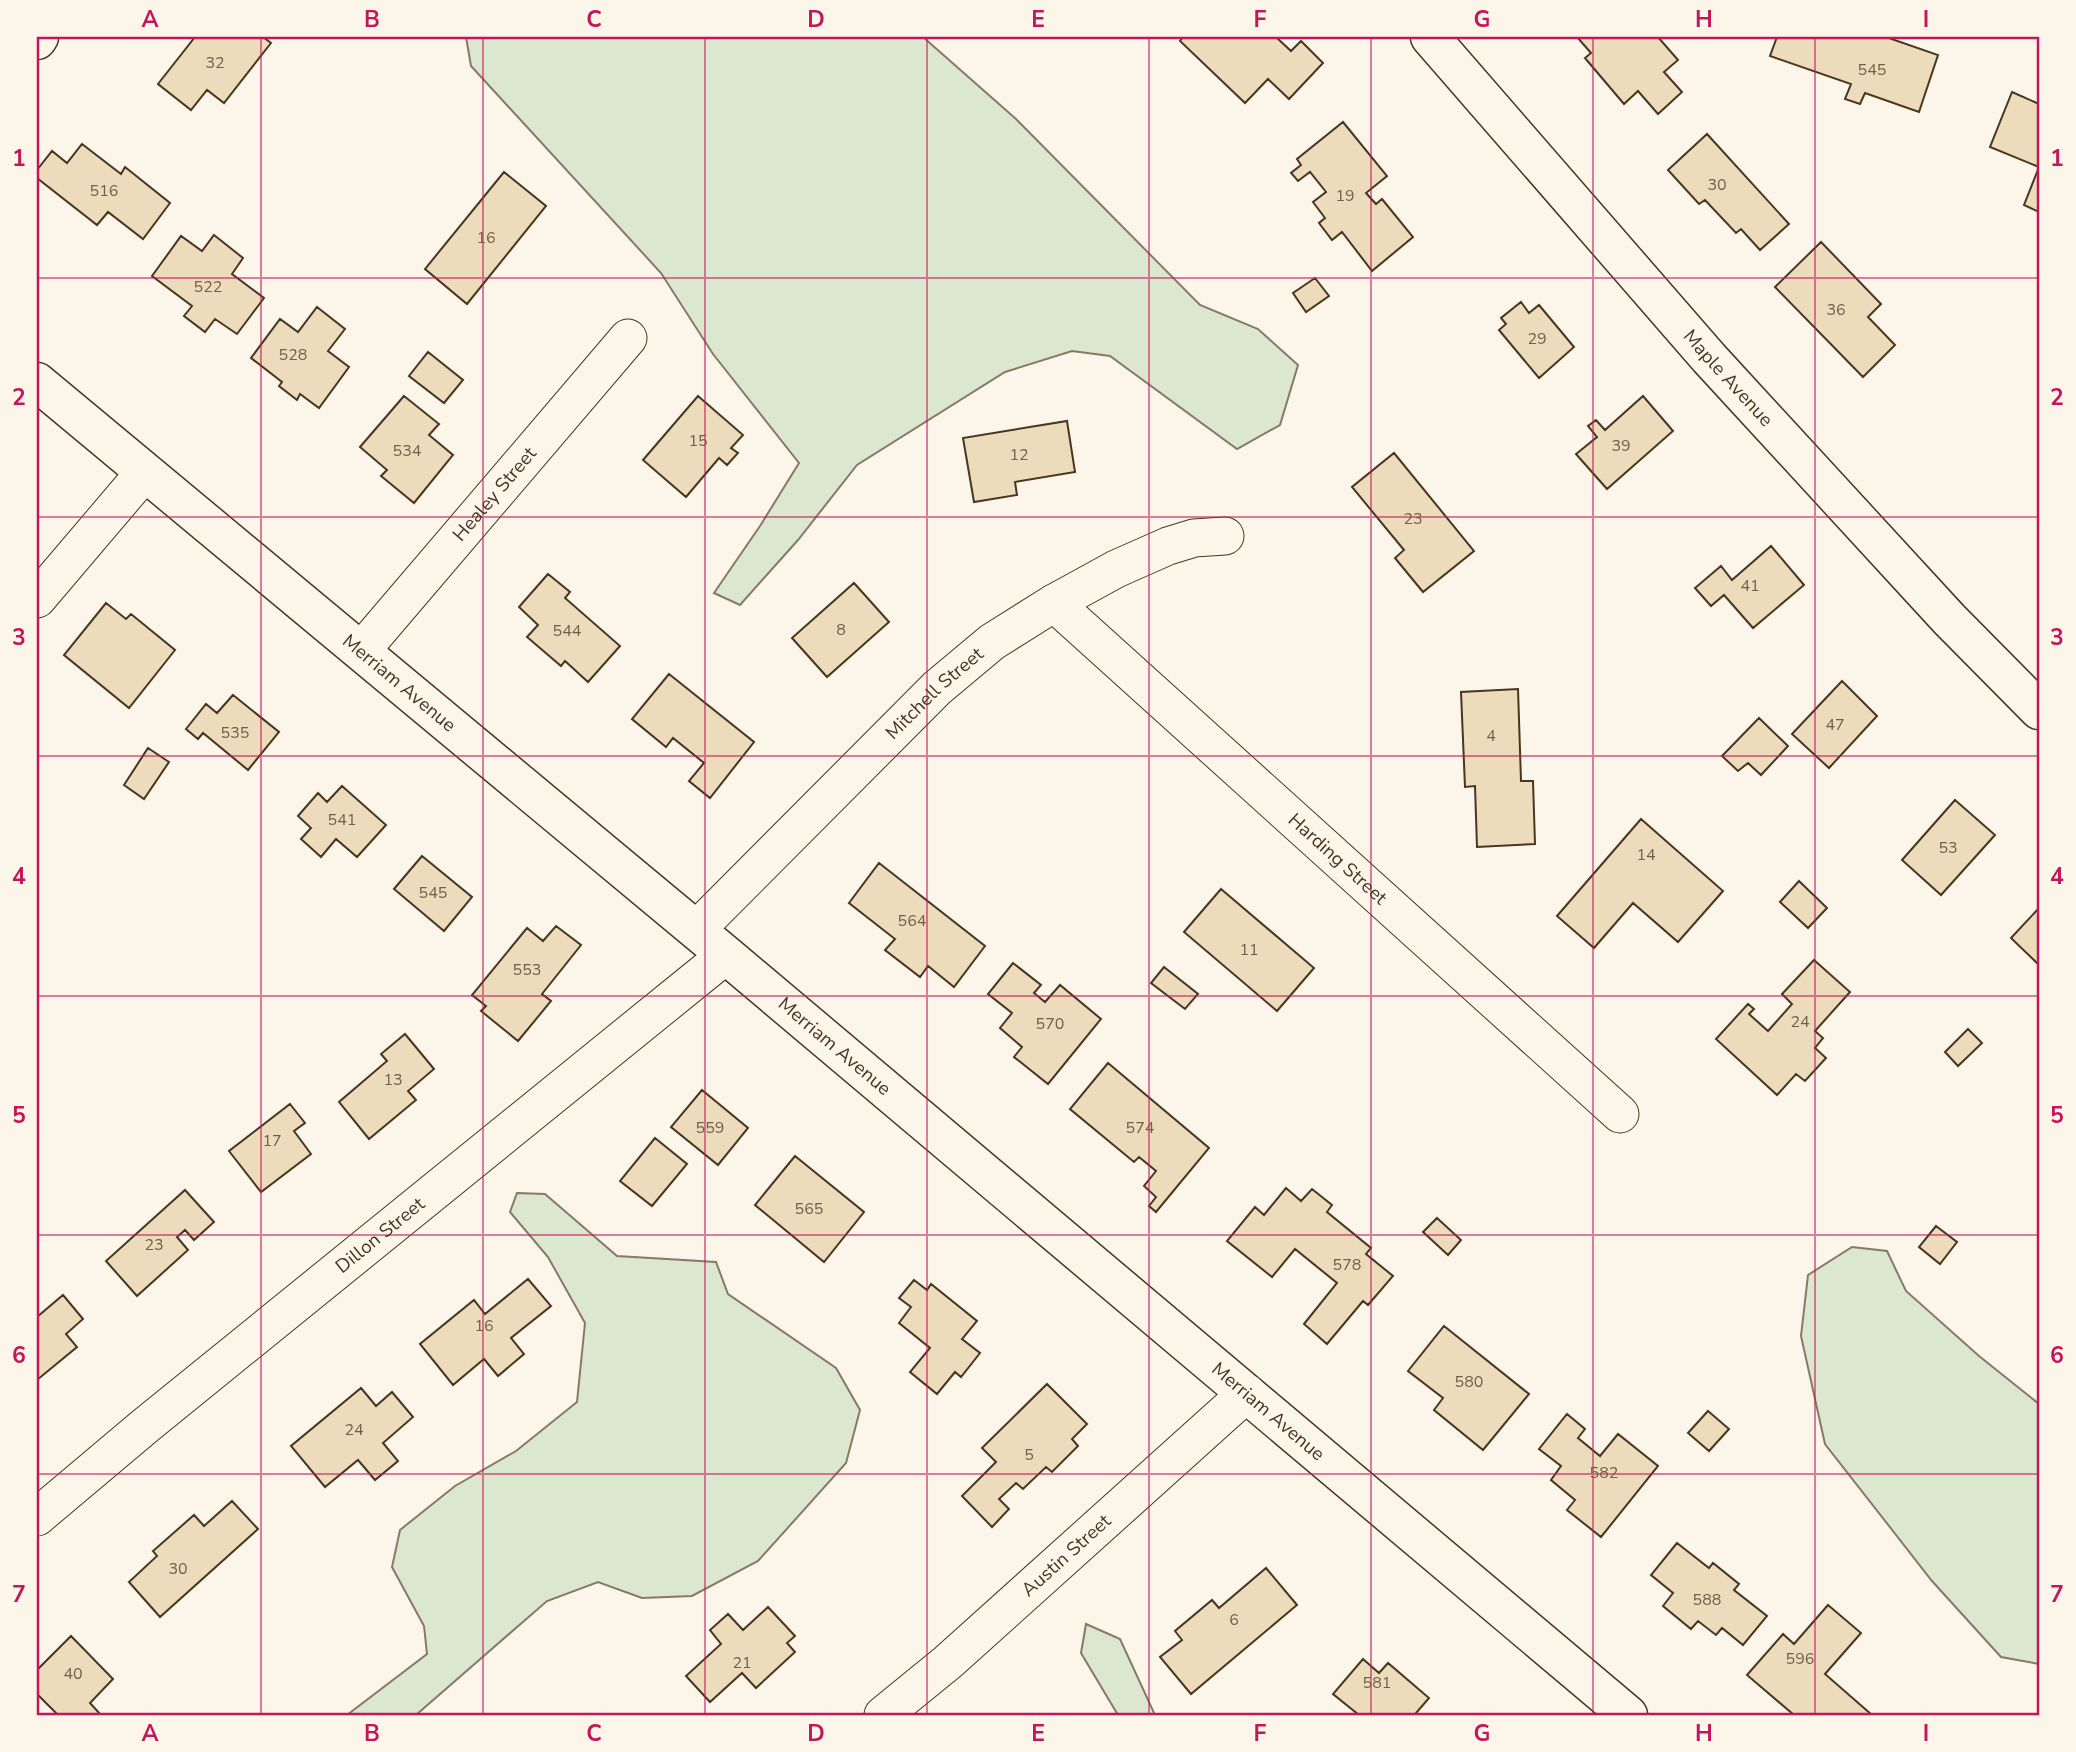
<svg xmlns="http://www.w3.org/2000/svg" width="2076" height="1752" font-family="'Nunito Sans',sans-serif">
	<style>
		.green { fill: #dce7d0; stroke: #887966; stroke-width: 2 }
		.building { fill: #ecdcbc; stroke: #4a3520; stroke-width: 2 }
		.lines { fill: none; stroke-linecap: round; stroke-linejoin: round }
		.minor-casing { stroke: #4a3520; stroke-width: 39 }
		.tertiary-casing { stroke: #4a3520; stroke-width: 41 }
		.secondary-casing { stroke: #4a3520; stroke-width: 41 }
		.minor { stroke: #fbf6e9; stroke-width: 37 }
		.tertiary { stroke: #fbf6e9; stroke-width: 38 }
		.secondary { stroke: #fbf6e9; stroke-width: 38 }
		.grid { fill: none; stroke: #c2185b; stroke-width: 2; stroke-opacity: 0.55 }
		.labels { text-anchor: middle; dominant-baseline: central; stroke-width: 5; stroke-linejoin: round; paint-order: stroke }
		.number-label { font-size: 16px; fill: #725f47 }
		.street-label { font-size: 19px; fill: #4a3520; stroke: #fbf6e9 }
		.neatline { fill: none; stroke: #c2185b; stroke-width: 2.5 }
		.grid-label { font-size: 23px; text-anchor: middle; font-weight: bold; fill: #c2185b }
	</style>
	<rect width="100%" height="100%" fill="#fbf6e9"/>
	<path class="green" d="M 466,37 L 923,37 L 1016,119 L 1200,305 L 1258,329 L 1298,365 L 1280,425 L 1237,449 L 1110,356 L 1072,351 L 1005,372 L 857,465 L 798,540 L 740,605 L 714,593 L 760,526 L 799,463 L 713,354 L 661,273 L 471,66 Z
		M 517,1193 L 545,1194 L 617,1256 L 716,1262 L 728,1294 L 836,1368 L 860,1410 L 846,1463 L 758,1561 L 692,1596 L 642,1598 L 598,1582 L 547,1601 L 416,1715 L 347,1715 L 427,1654 L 424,1626 L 392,1567 L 400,1530 L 455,1486 L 516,1451 L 577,1402 L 585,1323 L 548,1257 L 510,1212 Z
		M 1852,1247 L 1887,1251 L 1906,1291 L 1979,1356 L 2039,1404 L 2039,1664 L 2001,1657 L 1932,1581 L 1825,1444 L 1801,1336 L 1808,1275 Z
		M 1086,1624 L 1120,1639 L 1155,1715 L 1118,1715 L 1081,1653 Z"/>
	<path class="building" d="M 195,37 L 263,37 L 271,43 L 224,103 L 207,90 L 191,110 L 158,84 Z
		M 1183,37 L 1276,37 L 1291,51 L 1301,41 L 1323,63 L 1289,99 L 1268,79 L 1245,103 L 1180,41 Z
		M 1577,37 L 1658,37 L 1678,60 L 1664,72 L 1682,92 L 1658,114 L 1638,91 L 1624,104 L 1585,58 L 1591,53 Z
		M 1777,37 L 1886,37 L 1938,55 L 1919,112 L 1865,93 L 1860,104 L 1845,99 L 1851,84 L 1770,56 Z
		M 2012,92 L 2039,104 L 2039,167 L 1990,147 Z
		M 1343,122 L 1387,176 L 1366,193 L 1376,204 L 1382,199 L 1413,237 L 1372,271 L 1342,232 L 1332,240 L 1319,223 L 1325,218 L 1313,202 L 1326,192 L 1310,172 L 1298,181 L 1291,173 L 1301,165 L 1297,159 Z
		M 1707,134 L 1789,224 L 1760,250 L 1741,229 L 1736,233 L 1705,200 L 1699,204 L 1668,170 Z
		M 82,144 L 121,174 L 125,167 L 170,203 L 143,239 L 108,212 L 97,225 L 37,178 L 37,170 L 52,151 L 67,163 Z
		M 2039,167 L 2039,212 L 2024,205 Z
		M 504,172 L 546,206 L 467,304 L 425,269 Z
		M 214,235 L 243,258 L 232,274 L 264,298 L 237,334 L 215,319 L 205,332 L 184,316 L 192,306 L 152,276 L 181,236 L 202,251 Z
		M 1821,242 L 1881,304 L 1868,317 L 1895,345 L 1863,377 L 1775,287 Z
		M 1315,278 L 1329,296 L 1306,312 L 1293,293 Z
		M 1521,302 L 1529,313 L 1539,305 L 1574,347 L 1539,378 L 1499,330 L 1506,324 L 1501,318 Z
		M 317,307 L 345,329 L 328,351 L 349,367 L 319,408 L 300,394 L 297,400 L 279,386 L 282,382 L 251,358 L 280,319 L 298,332 Z
		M 428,352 L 463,380 L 444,403 L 409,376 Z
		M 404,396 L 439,424 L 429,435 L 453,455 L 414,503 L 381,476 L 387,470 L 360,447 Z
		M 698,396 L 743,435 L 731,448 L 738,453 L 727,465 L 719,458 L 686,497 L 643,460 Z
		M 1643,396 L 1673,431 L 1607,489 L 1576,454 L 1597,437 L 1588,426 L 1596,420 L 1605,430 Z
		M 1067,421 L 1075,472 L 1015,482 L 1017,495 L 974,502 L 963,438 Z
		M 1394,453 L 1474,551 L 1423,592 L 1395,558 L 1404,550 L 1352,487 Z
		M 1771,546 L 1804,585 L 1753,628 L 1724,595 L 1711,606 L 1695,588 L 1721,566 L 1732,580 Z
		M 548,574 L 570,592 L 565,598 L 620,646 L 588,682 L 565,661 L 561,666 L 527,637 L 538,625 L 519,607 Z
		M 854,583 L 889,622 L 827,677 L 792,638 Z
		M 106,603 L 126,619 L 131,614 L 175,650 L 129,708 L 64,655 Z
		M 669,674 L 754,742 L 710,798 L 689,781 L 704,763 L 673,738 L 666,747 L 632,719 Z
		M 1842,681 L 1877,716 L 1829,768 L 1792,734 Z
		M 1518,689 L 1521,781 L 1533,781 L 1535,844 L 1477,847 L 1475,786 L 1465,787 L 1461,692 Z
		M 233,695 L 279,732 L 248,770 L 203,733 L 198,739 L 186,729 L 206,704 L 217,713 Z
		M 1759,718 L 1788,746 L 1761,775 L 1748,763 L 1738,771 L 1722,756 Z
		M 148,748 L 169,762 L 144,799 L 124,785 Z
		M 342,786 L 386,825 L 357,857 L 336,839 L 321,857 L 301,839 L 311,828 L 298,816 L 318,793 L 327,802 Z
		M 1955,800 L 1995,835 L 1941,895 L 1902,860 Z
		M 1641,819 L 1723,891 L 1678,942 L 1633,903 L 1594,948 L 1557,916 Z
		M 422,856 L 472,897 L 444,931 L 394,889 Z
		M 879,863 L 985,946 L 954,987 L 928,966 L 920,977 L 885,950 L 895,939 L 849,903 Z
		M 1799,881 L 1827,908 L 1808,928 L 1780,902 Z
		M 1221,889 L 1314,968 L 1277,1011 L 1184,932 Z
		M 2039,908 L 2039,965 L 2011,938 Z
		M 556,926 L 581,945 L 542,994 L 551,1001 L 518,1041 L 481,1011 L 486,1006 L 472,995 L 527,928 L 543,941 Z
		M 1814,960 L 1850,992 L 1815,1031 L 1823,1038 L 1815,1048 L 1826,1058 L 1805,1081 L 1796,1074 L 1777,1095 L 1716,1039 L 1748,1004 L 1754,1009 L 1749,1014 L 1768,1031 L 1792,1004 L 1782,994 Z
		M 1013,963 L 1041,985 L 1034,993 L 1045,1002 L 1060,985 L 1101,1019 L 1048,1084 L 1014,1057 L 1022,1047 L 1000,1028 L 1012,1013 L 988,994 Z
		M 1164,967 L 1198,994 L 1185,1009 L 1151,983 Z
		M 1968,1029 L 1982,1043 L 1958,1066 L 1945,1052 Z
		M 405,1034 L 434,1069 L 408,1091 L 416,1100 L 369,1139 L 339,1102 L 387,1061 L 381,1054 Z
		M 1108,1063 L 1209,1148 L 1156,1212 L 1149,1206 L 1156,1197 L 1144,1186 L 1156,1171 L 1139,1157 L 1134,1162 L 1070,1109 Z
		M 702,1090 L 748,1128 L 718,1165 L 671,1127 Z
		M 290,1104 L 305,1123 L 294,1131 L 311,1154 L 261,1192 L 229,1151 Z
		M 655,1138 L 687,1164 L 652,1206 L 620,1181 Z
		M 795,1156 L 864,1212 L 824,1262 L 755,1205 Z
		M 1286,1188 L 1301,1201 L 1312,1189 L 1332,1205 L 1327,1212 L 1371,1248 L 1366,1254 L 1393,1276 L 1368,1305 L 1363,1301 L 1327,1344 L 1304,1324 L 1337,1283 L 1295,1249 L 1272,1277 L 1227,1241 L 1255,1207 L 1264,1215 Z
		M 185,1190 L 214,1222 L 194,1240 L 185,1230 L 177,1237 L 188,1250 L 137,1296 L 106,1261 Z
		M 1437,1218 L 1461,1240 L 1448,1255 L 1423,1232 Z
		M 1936,1226 L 1957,1242 L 1940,1264 L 1919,1247 Z
		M 528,1279 L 551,1306 L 511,1338 L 524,1354 L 498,1376 L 484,1359 L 453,1385 L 420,1344 L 474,1300 L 485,1314 Z
		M 914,1280 L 927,1290 L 931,1284 L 977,1321 L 962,1339 L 980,1353 L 961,1377 L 955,1372 L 937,1394 L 910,1372 L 930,1348 L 899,1323 L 911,1307 L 899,1298 Z
		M 63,1295 L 83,1319 L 66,1334 L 77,1347 L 37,1380 L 37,1317 Z
		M 1444,1326 L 1529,1394 L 1483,1450 L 1434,1410 L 1443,1398 L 1408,1371 Z
		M 1047,1384 L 1087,1424 L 1072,1439 L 1078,1446 L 1052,1472 L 1046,1467 L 1023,1489 L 1016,1483 L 999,1499 L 1009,1509 L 992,1527 L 962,1496 L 996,1462 L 982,1448 Z
		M 361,1388 L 376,1406 L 392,1392 L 413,1417 L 383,1443 L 398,1461 L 375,1480 L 358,1460 L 325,1487 L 291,1446 Z
		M 1708,1411 L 1729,1429 L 1709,1451 L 1688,1433 Z
		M 1567,1414 L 1585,1429 L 1578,1438 L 1600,1456 L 1618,1434 L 1658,1466 L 1601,1537 L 1567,1510 L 1575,1500 L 1551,1480 L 1561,1466 L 1539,1449 Z
		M 232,1501 L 258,1529 L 160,1617 L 129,1582 L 157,1556 L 153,1551 L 194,1515 L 204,1526 Z
		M 1677,1543 L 1709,1568 L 1713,1563 L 1739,1584 L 1734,1590 L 1767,1616 L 1743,1645 L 1722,1628 L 1716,1635 L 1698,1621 L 1691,1629 L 1663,1606 L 1673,1593 L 1651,1575 Z
		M 1266,1568 L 1297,1605 L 1191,1694 L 1160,1657 L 1182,1640 L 1175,1631 L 1212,1600 L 1219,1608 Z
		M 1828,1605 L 1861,1633 L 1825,1674 L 1872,1715 L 1794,1715 L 1747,1675 L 1783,1634 L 1794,1644 Z
		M 768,1607 L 795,1636 L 787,1643 L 795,1652 L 756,1688 L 742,1673 L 710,1702 L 686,1676 L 721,1644 L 710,1630 L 728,1614 L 743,1630 Z
		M 71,1636 L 113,1679 L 90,1703 L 101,1715 L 58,1715 L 37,1694 L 37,1670 Z
		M 1363,1659 L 1379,1673 L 1388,1663 L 1429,1698 L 1416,1713 L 1419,1715 L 1359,1715 L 1333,1694 Z"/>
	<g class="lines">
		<g class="minor-casing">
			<g id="minor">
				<path d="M 37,599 L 145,472"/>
				<path id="s1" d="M 1054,603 L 1620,1114"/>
				<path id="s2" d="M 361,651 L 628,338"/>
				<path id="s3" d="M 696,930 L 937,688 L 992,642 L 1054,603 L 1116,569 L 1168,546 L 1194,538 L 1225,536"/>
				<path id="s4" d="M 37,1517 L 145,1426 L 726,955"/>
				<path id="s5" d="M 883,1715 L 948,1662 L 1247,1393"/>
			</g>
		</g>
		<g class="tertiary-casing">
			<g id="tertiary">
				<path d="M 37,40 L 39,37"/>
				<path id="s6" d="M 37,382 L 726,955 L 1628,1715"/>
			</g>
		</g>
		<g class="secondary-casing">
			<g id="secondary">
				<path id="s7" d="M 1430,37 L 1709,358 L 1949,619 L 2039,710"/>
			</g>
		</g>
		<use href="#minor" class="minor"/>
		<use href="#tertiary" class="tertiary"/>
		<use href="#secondary" class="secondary"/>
	</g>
	<path class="grid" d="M 261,37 L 261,1715M 483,37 L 483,1715M 705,37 L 705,1715M 927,37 L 927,1715M 1149,37 L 1149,1715M 1371,37 L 1371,1715M 1593,37 L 1593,1715M 1815,37 L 1815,1715M 37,278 L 2039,278M 37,517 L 2039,517M 37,756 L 2039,756M 37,996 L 2039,996M 37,1235 L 2039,1235M 37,1474 L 2039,1474"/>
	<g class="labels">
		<g class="number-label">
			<text x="215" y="63">32</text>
			<text x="1872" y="70">545</text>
			<text x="1717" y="185">30</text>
			<text x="104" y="191">516</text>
			<text x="1345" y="196">19</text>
			<text x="486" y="238">16</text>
			<text x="208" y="287">522</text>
			<text x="1836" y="310">36</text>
			<text x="1537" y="339">29</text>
			<text x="293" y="355">528</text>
			<text x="698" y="441">15</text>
			<text x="1621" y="446">39</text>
			<text x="407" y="451">534</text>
			<text x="1019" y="455">12</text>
			<text x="1413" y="519">23</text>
			<text x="1750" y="586">41</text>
			<text x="841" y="630">8</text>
			<text x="567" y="631">544</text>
			<text x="1835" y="725">47</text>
			<text x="235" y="733">535</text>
			<text x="1491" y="736">4</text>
			<text x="342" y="820">541</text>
			<text x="1948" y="848">53</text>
			<text x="1646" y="855">14</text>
			<text x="433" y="893">545</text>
			<text x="912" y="921">564</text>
			<text x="1249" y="950">11</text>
			<text x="527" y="970">553</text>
			<text x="1800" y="1022">24</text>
			<text x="1050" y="1024">570</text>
			<text x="393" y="1080">13</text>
			<text x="710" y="1128">559</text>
			<text x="1140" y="1128">574</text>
			<text x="272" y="1141">17</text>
			<text x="809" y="1209">565</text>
			<text x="154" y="1245">23</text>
			<text x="1347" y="1265">578</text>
			<text x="484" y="1326">16</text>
			<text x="1469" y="1382">580</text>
			<text x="354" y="1430">24</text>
			<text x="1029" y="1455">5</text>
			<text x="1604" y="1473">582</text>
			<text x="178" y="1569">30</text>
			<text x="1707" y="1600">588</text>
			<text x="1234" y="1620">6</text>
			<text x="1800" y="1659">596</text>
			<text x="742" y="1663">21</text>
			<text x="73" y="1674">40</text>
			<text x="1377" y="1683">581</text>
		</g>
		<g class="street-label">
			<text stroke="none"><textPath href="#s7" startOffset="453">Maple Avenue</textPath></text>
			<text stroke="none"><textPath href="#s2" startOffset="206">Healey Street</textPath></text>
			<text stroke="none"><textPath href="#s6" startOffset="471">Merriam Avenue</textPath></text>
			<text stroke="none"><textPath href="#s3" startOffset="336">Mitchell Street</textPath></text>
			<text stroke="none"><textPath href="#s1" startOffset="382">Harding Street</textPath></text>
			<text stroke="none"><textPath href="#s6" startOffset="1038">Merriam Avenue</textPath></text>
			<text stroke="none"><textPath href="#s4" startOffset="444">Dillon Street</textPath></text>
			<text stroke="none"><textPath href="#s6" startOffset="1605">Merriam Avenue</textPath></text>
			<text stroke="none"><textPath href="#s5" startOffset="243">Austin Street</textPath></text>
		</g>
	</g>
	<rect width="2076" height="1752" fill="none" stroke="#fbf6e9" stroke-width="77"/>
	<rect x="38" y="38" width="2000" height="1676" class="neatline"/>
	<g class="grid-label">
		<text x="150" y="27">A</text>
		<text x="372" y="27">B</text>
		<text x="594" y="27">C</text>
		<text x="816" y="27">D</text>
		<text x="1038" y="27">E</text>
		<text x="1260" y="27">F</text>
		<text x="1482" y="27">G</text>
		<text x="1704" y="27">H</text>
		<text x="1926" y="27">I</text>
		<text x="19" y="166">1</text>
		<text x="2057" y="166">1</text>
		<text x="19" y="405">2</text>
		<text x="2057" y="405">2</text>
		<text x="19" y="645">3</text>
		<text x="2057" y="645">3</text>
		<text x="19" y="884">4</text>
		<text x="2057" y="884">4</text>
		<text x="19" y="1123">5</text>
		<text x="2057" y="1123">5</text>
		<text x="19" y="1363">6</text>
		<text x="2057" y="1363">6</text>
		<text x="19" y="1602">7</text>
		<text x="2057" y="1602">7</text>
		<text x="150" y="1741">A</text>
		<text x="372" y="1741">B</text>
		<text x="594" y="1741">C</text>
		<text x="816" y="1741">D</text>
		<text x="1038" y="1741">E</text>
		<text x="1260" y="1741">F</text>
		<text x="1482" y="1741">G</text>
		<text x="1704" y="1741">H</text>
		<text x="1926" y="1741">I</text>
	</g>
</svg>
